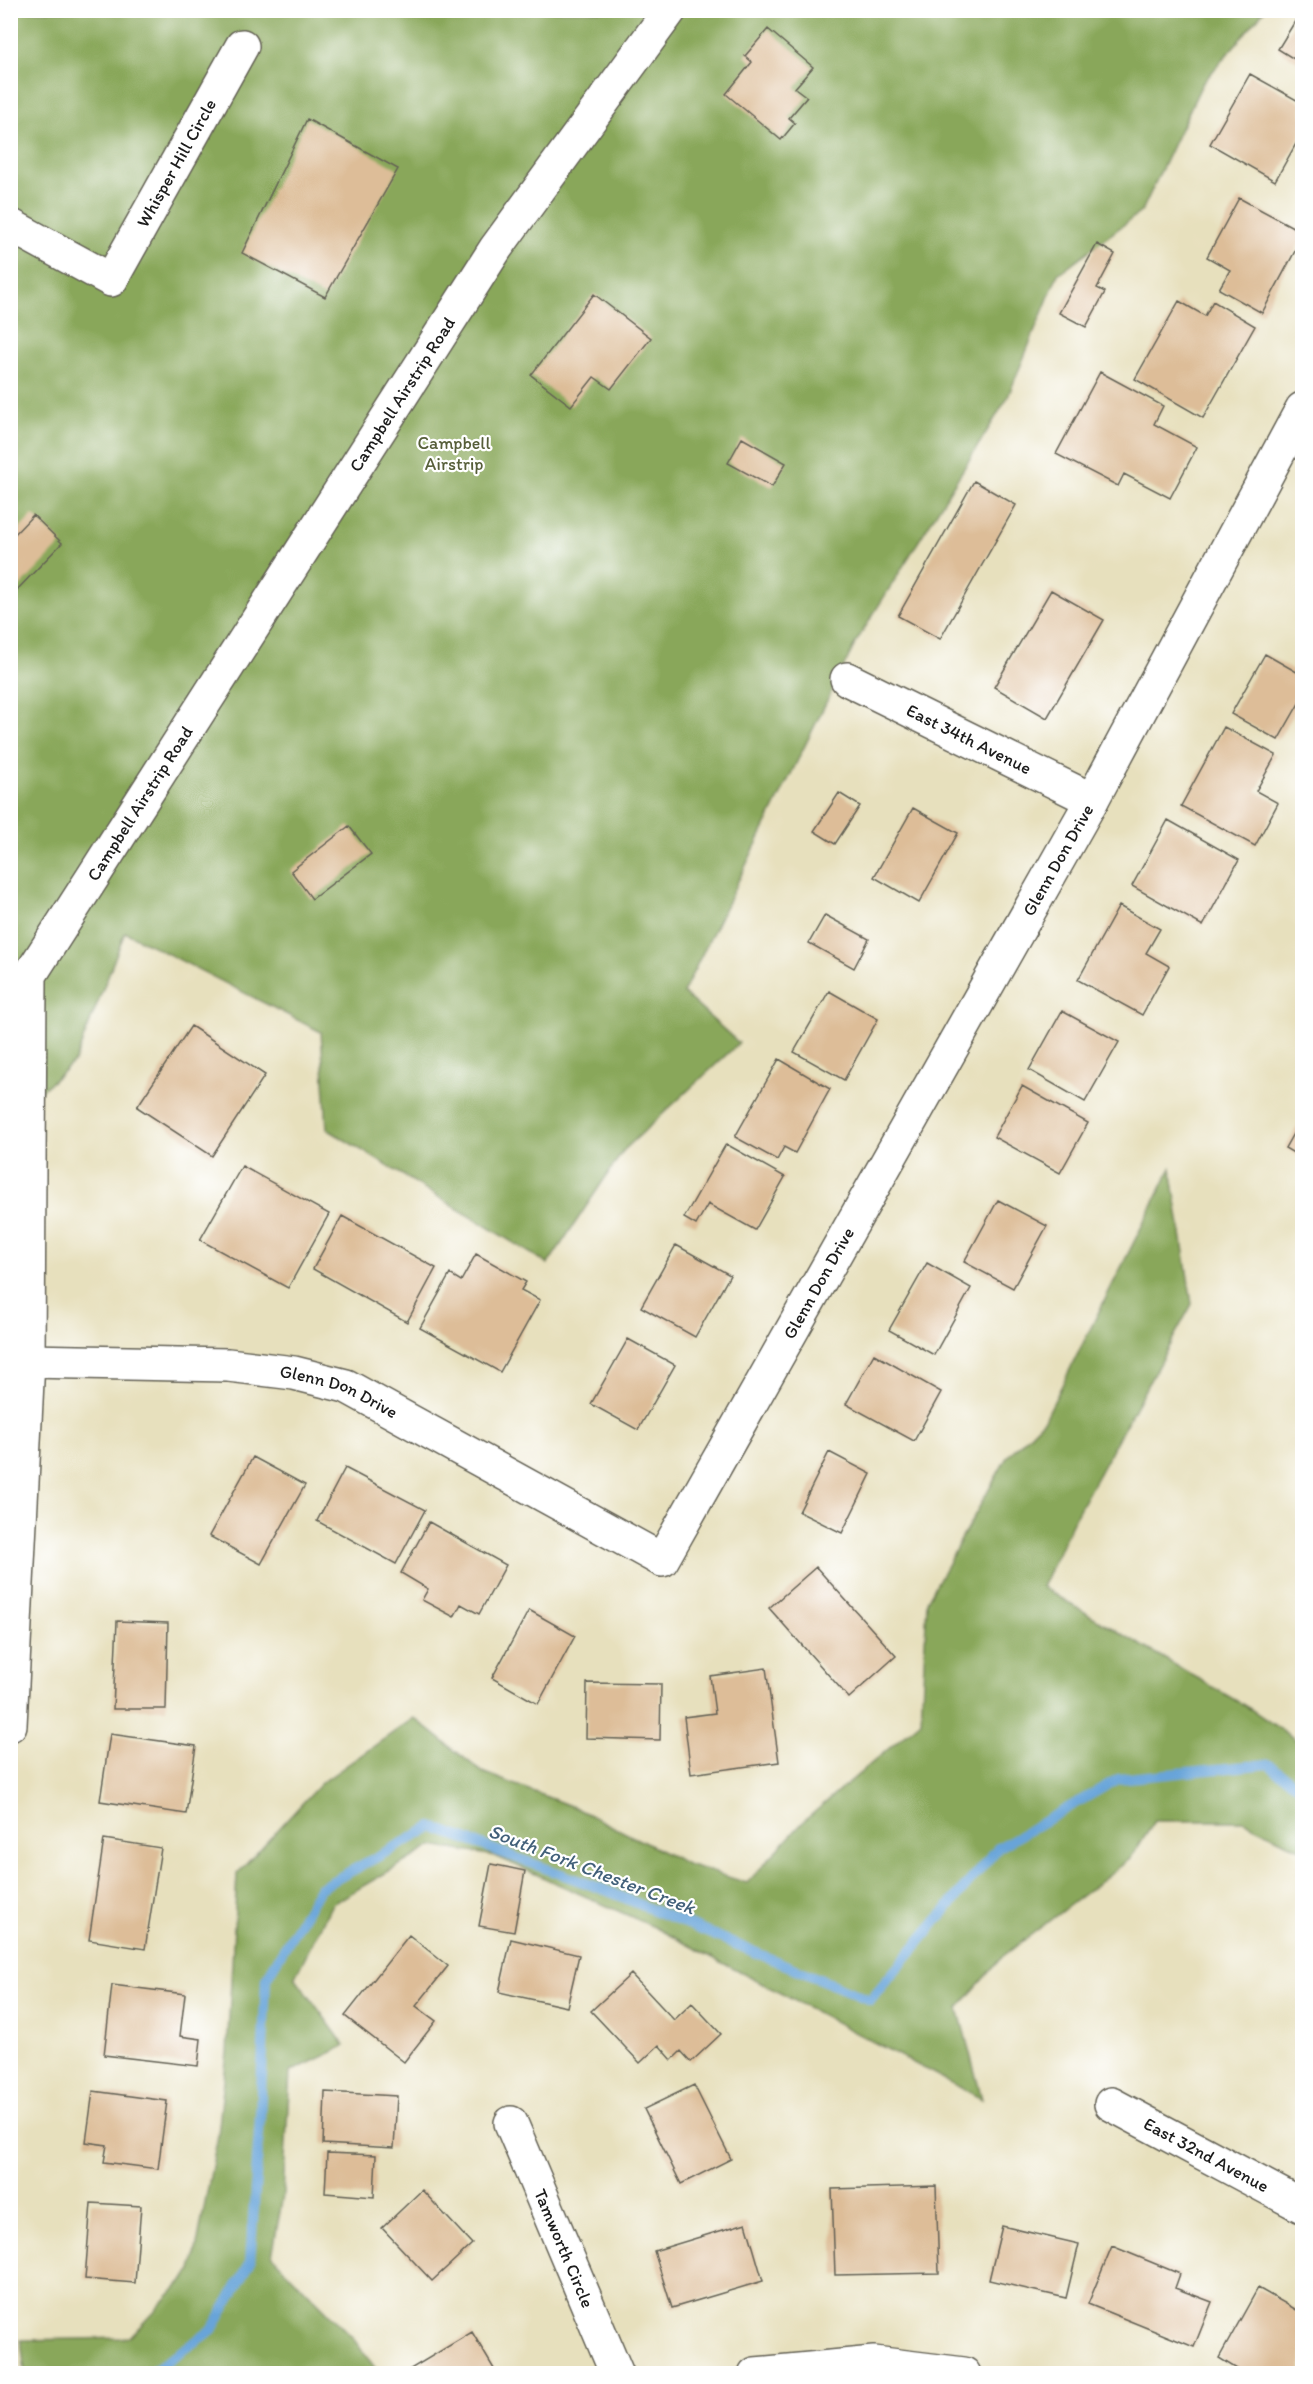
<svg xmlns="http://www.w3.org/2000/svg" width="1313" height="2384" font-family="Itim,sans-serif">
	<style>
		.forest { fill: #89a75a; stroke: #52623b; stroke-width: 1.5 }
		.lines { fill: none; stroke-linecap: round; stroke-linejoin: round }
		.stream { stroke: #67a4d9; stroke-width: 10 }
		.building { fill: #ddbd98 }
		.minor-casing { stroke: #636154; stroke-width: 36 }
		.minor { stroke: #fff; stroke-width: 33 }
		.labels { text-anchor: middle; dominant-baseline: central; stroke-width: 4.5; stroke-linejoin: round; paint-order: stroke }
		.street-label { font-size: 18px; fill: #1c1c1c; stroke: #fff }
		.park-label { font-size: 18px; fill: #565e39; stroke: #fff }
		.water-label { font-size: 20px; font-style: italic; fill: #42607a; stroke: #fff }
	</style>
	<rect width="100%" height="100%" fill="#fff"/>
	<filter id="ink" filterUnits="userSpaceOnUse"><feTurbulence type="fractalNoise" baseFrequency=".0167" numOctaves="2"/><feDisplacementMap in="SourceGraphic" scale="12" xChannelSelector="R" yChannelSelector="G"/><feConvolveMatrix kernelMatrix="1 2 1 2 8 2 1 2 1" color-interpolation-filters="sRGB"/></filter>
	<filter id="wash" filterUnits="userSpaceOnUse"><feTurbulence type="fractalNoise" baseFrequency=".008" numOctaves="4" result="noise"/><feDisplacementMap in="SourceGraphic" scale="24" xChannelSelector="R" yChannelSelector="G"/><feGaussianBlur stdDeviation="1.35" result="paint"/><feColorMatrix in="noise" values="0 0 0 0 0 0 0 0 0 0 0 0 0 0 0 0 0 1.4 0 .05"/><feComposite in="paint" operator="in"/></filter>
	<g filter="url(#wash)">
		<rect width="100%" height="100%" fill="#e7e0bd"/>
		<path class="forest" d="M 11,11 L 1264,11 L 1202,84 L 1142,211 L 1058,274 L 1007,399 L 856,642 L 683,993 L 739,1043 L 623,1151 L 548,1264 L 327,1129 L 321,1032 L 125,932 L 75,1061 L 11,1117 Z
			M 1171,1168 L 1192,1304 L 1076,1515 L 1042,1587 L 1252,1710 L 1302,1744 L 1302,1850 L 1243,1821 L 1155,1821 L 1130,1859 L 1002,1957 L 958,2008 L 982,2099 L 654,1927 L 495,1856 L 432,1846 L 332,1904 L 295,1977 L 345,2046 L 290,2072 L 283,2195 L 272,2256 L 352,2337 L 379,2373 L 25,2373 L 21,2340 L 129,2338 L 192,2271 L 218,2135 L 227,2052 L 237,1874 L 320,1784 L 414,1718 L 482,1772 L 576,1808 L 687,1864 L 747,1883 L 804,1821 L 921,1721 L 927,1601 L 1007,1457 L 1045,1419 Z"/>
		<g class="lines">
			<path class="stream" d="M 148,2374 L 212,2330 L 250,2263 L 260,2117 L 266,1979 L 320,1888 L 432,1827 L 605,1890 L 870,2000 L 998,1848 L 1118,1779 L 1268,1764 L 1302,1789"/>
		</g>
		<g id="blocks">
			<path class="building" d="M 1302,10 L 1302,64 L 1278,49 Z
				M 768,29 L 813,67 L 795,88 L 807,97 L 789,118 L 795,123 L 781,140 L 726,94 L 752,62 L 745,56 Z
				M 1250,74 L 1302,103 L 1302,133 L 1275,181 L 1210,144 Z
				M 307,119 L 398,169 L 325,297 L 242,253 Z
				M 1239,198 L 1302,232 L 1302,238 L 1262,313 L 1219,289 L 1230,270 L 1207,257 Z
				M 1097,244 L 1115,254 L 1097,288 L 1105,292 L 1086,327 L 1059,313 Z
				M 594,294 L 651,338 L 611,389 L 594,377 L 571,406 L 531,375 Z
				M 1179,301 L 1205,316 L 1213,301 L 1255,326 L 1203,418 L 1135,379 Z
				M 1100,372 L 1163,406 L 1154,424 L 1197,447 L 1170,498 L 1124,474 L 1118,486 L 1056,454 Z
				M 742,438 L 786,463 L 772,487 L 728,463 Z
				M 974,481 L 1016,505 L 940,639 L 898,616 Z
				M 33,515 L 62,543 L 13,594 L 10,592 L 10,539 Z
				M 1051,590 L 1104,620 L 1047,718 L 994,687 Z
				M 1265,654 L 1302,675 L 1302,698 L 1278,740 L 1231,714 Z
				M 1224,727 L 1276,755 L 1256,791 L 1278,803 L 1255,846 L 1181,806 Z
				M 839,793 L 860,806 L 835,844 L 814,831 Z
				M 913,808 L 958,833 L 919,903 L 874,877 Z
				M 1168,820 L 1239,860 L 1203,926 L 1132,886 Z
				M 349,826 L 371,854 L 312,899 L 291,871 Z
				M 1119,906 L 1160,929 L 1146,953 L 1169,966 L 1142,1015 L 1078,980 Z
				M 825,915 L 869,939 L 854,968 L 809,943 Z
				M 829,991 L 878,1019 L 844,1080 L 794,1052 Z
				M 1062,1011 L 1119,1042 L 1085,1102 L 1029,1070 Z
				M 191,1026 L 265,1075 L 212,1156 L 137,1107 Z
				M 779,1059 L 830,1089 L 795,1153 L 784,1147 L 777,1160 L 735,1137 Z
				M 1022,1086 L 1088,1123 L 1060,1173 L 994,1137 Z
				M 1299,1123 L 1302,1125 L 1302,1158 L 1285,1148 Z
				M 726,1144 L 785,1177 L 755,1230 L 708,1204 L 696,1225 L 684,1218 Z
				M 242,1166 L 329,1214 L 288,1288 L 200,1240 Z
				M 998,1200 L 1047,1226 L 1013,1288 L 964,1262 Z
				M 342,1216 L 436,1268 L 407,1322 L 313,1269 Z
				M 676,1245 L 730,1275 L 695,1337 L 641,1307 Z
				M 476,1254 L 526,1282 L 521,1290 L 540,1300 L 500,1372 L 420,1328 L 450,1274 L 461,1281 Z
				M 927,1263 L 971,1288 L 934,1355 L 889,1330 Z
				M 628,1339 L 675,1365 L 638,1430 L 591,1404 Z
				M 874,1354 L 941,1392 L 914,1441 L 846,1404 Z
				M 829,1452 L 871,1474 L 842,1533 L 799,1512 Z
				M 253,1457 L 305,1485 L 261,1564 L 209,1536 Z
				M 345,1468 L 425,1510 L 396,1564 L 317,1521 Z
				M 429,1522 L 506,1565 L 479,1614 L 461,1604 L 454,1617 L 422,1600 L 428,1589 L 401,1573 Z
				M 816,1567 L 896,1656 L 849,1698 L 769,1608 Z
				M 529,1610 L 575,1636 L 538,1704 L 492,1678 Z
				M 117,1621 L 168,1623 L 166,1709 L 113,1709 Z
				M 766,1668 L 779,1762 L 691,1774 L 684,1717 L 715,1713 L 710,1676 Z
				M 587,1683 L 661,1684 L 660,1740 L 586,1738 Z
				M 110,1734 L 196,1746 L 186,1814 L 100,1801 Z
				M 104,1839 L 161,1848 L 145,1949 L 89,1940 Z
				M 491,1864 L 525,1871 L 514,1932 L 479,1926 Z
				M 409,1935 L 448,1966 L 416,2006 L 436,2021 L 404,2062 L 345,2016 Z
				M 511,1939 L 579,1955 L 567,2007 L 499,1992 Z
				M 631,1974 L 674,2020 L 692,2003 L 721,2034 L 691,2062 L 681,2051 L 672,2060 L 659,2045 L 640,2063 L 591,2011 Z
				M 112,1985 L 185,1994 L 180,2036 L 201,2039 L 198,2066 L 104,2055 Z
				M 694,2085 L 731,2159 L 681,2184 L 644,2109 Z
				M 93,2091 L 167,2101 L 158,2169 L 104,2162 L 107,2145 L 86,2142 Z
				M 325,2092 L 397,2096 L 394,2148 L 323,2144 Z
				M 327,2153 L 376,2155 L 374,2197 L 325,2193 Z
				M 936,2186 L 939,2273 L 835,2275 L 832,2189 Z
				M 422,2190 L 472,2244 L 432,2281 L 382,2228 Z
				M 91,2203 L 141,2206 L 135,2283 L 85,2279 Z
				M 746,2223 L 763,2281 L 672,2308 L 654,2251 Z
				M 1002,2226 L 1079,2244 L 1066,2298 L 989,2280 Z
				M 1112,2246 L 1180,2274 L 1175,2288 L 1212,2302 L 1194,2347 L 1088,2304 Z
				M 1258,2288 L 1302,2313 L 1302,2374 L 1245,2374 L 1219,2358 Z
				M 472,2332 L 497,2374 L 408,2374 L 407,2371 Z"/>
		</g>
	</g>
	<g filter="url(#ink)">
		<use href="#blocks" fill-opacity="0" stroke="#636154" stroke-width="1.5"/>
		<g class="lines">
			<g class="minor-casing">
				<g id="minor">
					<path id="s1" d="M 10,225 L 111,280 L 242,46"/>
					<path id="s2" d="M 847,679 L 1092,800"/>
					<path id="s3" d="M 28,1361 L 228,1365 L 294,1373 L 346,1386 L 662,1560 L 1092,800 L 1302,409"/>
					<path id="s4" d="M 10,1725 L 28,1361 L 30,975 L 496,248 L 670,10"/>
					<path id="s5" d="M 1111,2104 L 1302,2206"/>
					<path id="s6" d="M 511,2123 L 617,2374"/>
					<path d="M 755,2374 L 874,2363 L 964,2374"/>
				</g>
			</g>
			<use href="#minor" class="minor"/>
		</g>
	</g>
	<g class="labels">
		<g class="street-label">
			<text stroke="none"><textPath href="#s1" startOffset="249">Whisper Hill Circle</textPath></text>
			<text stroke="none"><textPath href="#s4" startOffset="1440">Campbell Airstrip Road</textPath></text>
			<text stroke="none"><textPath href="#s2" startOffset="136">East 34th Avenue</textPath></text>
			<text stroke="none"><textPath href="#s4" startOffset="954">Campbell Airstrip Road</textPath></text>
			<text stroke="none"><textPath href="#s3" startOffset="1485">Glenn Don Drive</textPath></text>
			<text stroke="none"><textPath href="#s3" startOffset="999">Glenn Don Drive</textPath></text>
			<text stroke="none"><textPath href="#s3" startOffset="315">Glenn Don Drive</textPath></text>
			<text stroke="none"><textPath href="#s5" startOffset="108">East 32nd Avenue</textPath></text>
			<text stroke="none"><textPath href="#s6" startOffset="136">Tamworth Circle</textPath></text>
		</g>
		<g class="park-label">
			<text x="454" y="443">Campbell<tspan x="454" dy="21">Airstrip</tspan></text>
		</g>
		<g class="water-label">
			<text transform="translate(592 1869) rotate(21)">South Fork Chester Creek</text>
		</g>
	</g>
	<rect width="1313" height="2384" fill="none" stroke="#fff" stroke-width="36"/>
</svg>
